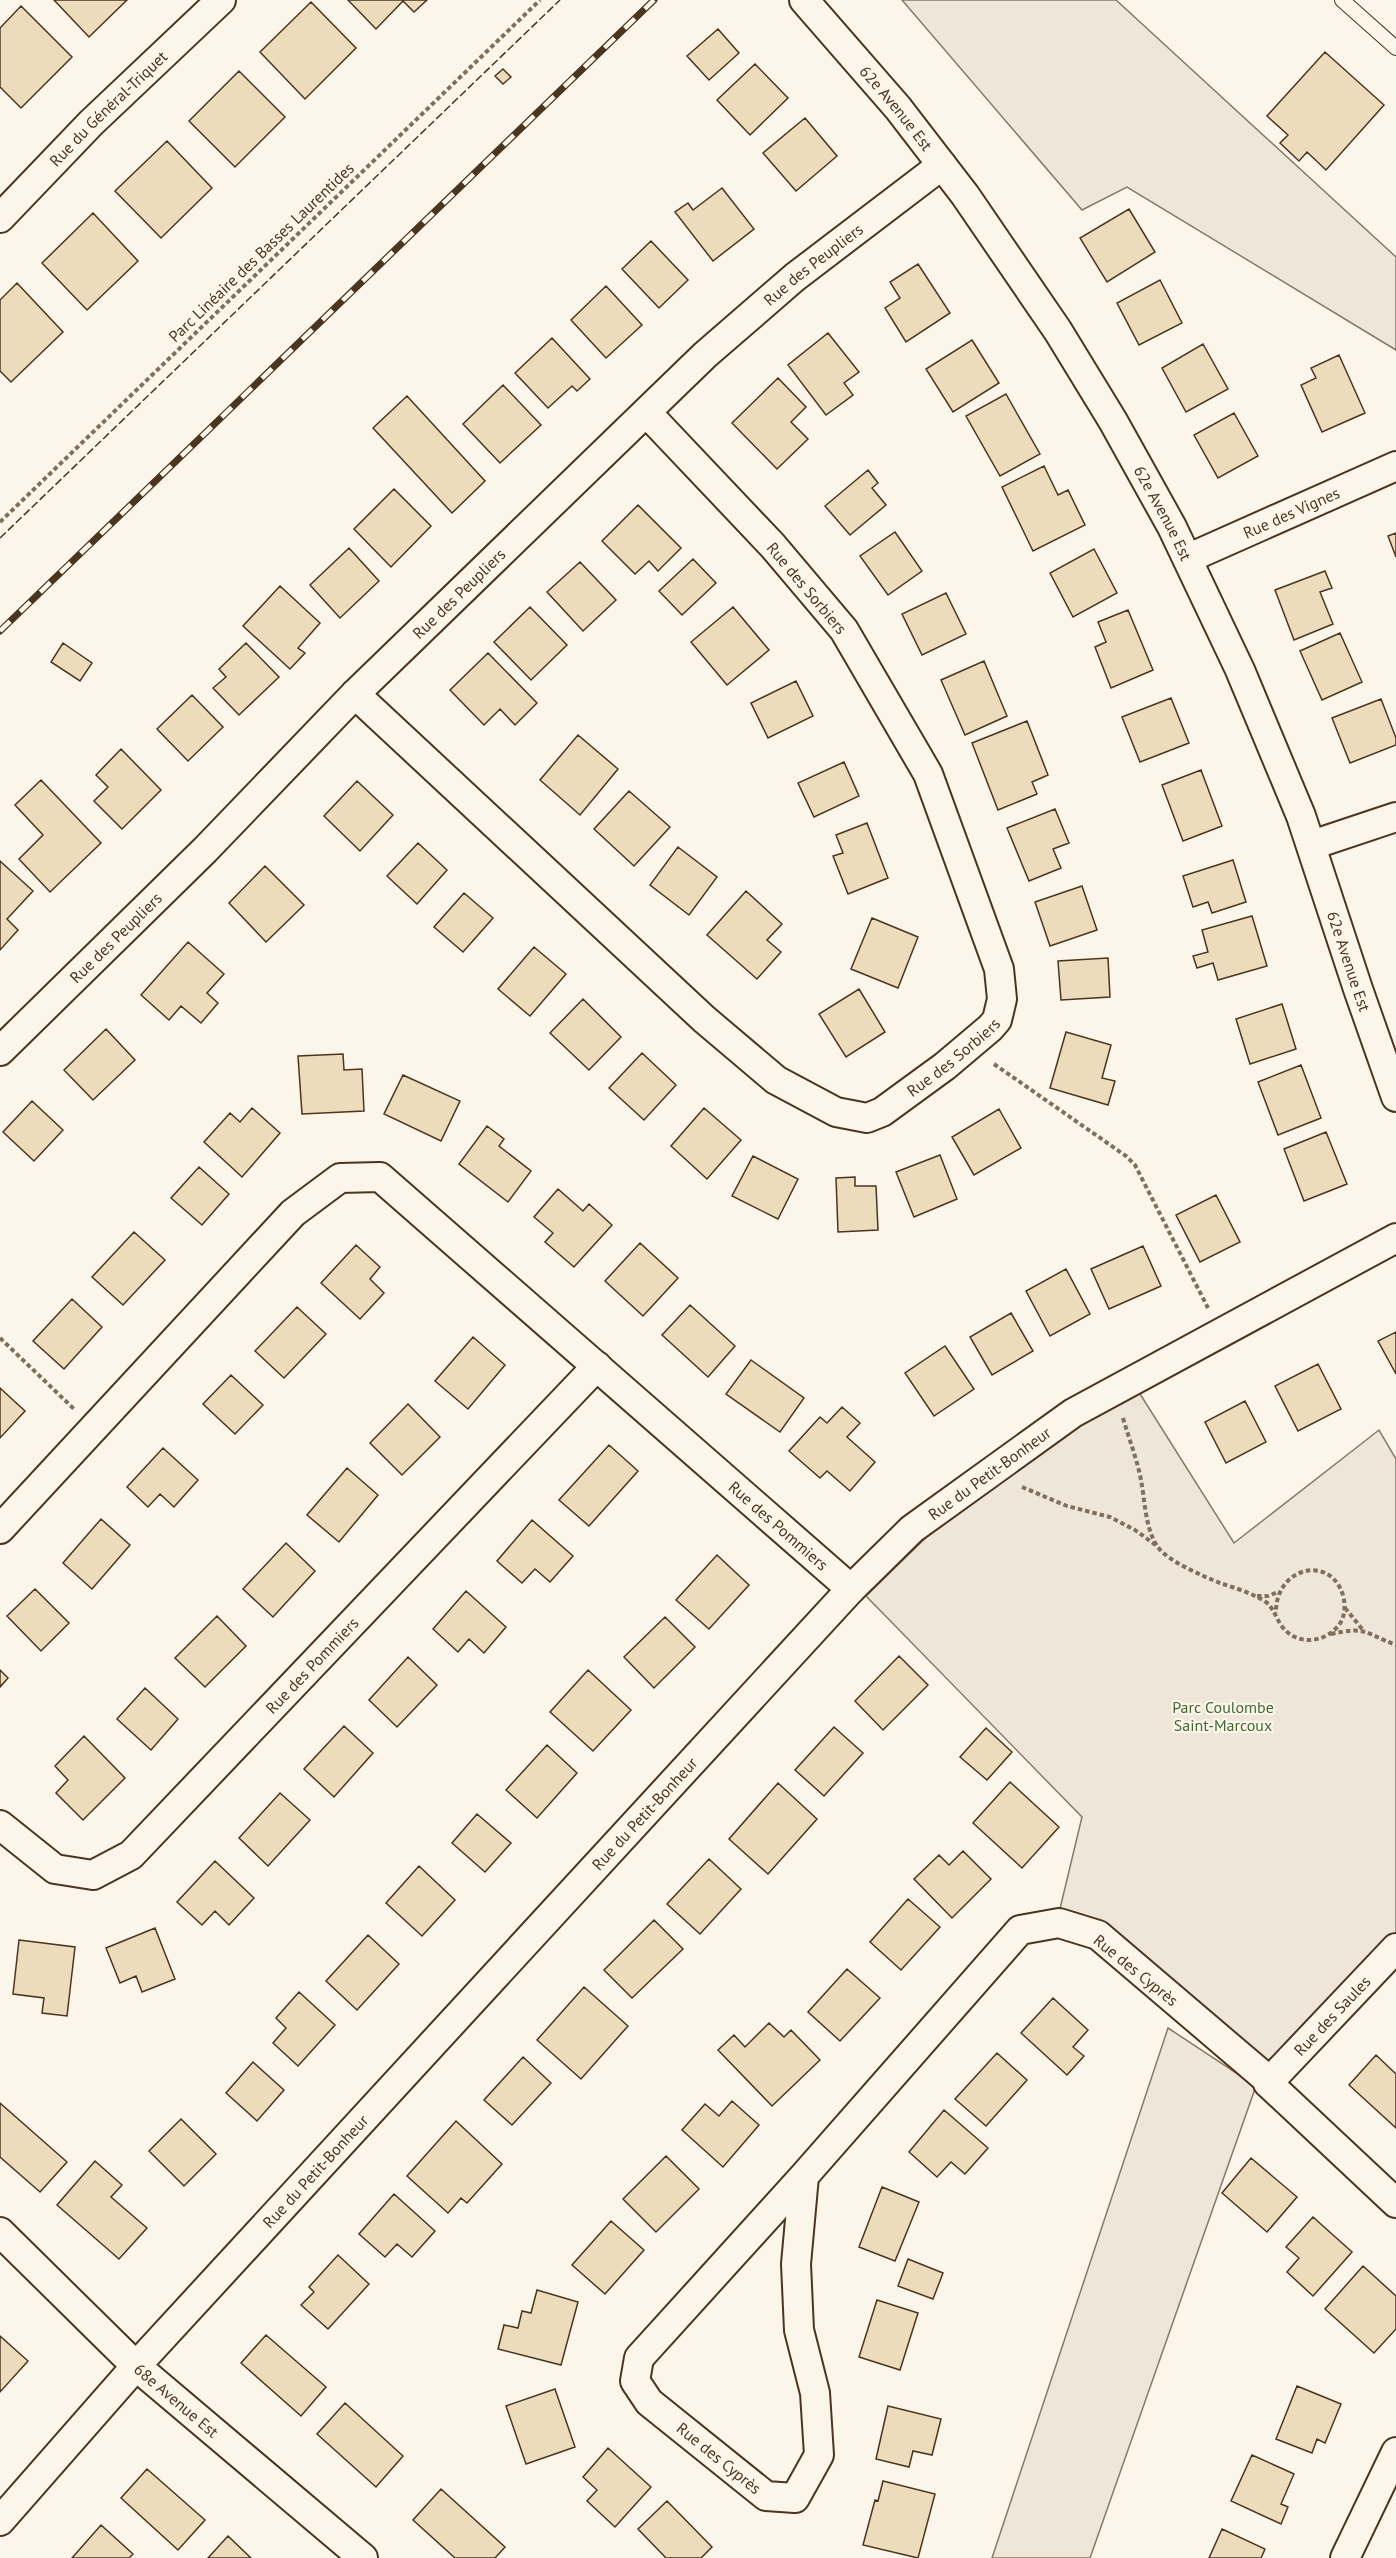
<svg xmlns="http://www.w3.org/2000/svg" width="1396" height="2558" font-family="'PT Sans',sans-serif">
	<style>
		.green { fill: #ede6d9; stroke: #887966; stroke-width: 1.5 }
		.building { fill: #ecdcbc; stroke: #4a3520; stroke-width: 1.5 }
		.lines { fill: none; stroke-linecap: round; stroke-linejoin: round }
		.service-casing { stroke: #4a3520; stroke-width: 16 }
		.minor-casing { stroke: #4a3520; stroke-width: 32 }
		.path { stroke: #7f6f5c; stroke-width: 4; stroke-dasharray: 4.5 3; stroke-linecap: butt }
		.service { stroke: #fbf6e9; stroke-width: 14 }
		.minor { stroke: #fbf6e9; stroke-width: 28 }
		.rail-casing { stroke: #4a3520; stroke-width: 7 }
		.rail { stroke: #fbf6e9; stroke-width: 4.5; stroke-dasharray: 14; stroke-linecap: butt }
		.fence { stroke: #4a3520; stroke-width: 1.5; stroke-dasharray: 8 3; stroke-linecap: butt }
		.labels { text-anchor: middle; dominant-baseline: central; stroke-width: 4.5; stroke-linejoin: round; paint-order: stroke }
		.street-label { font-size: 16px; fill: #4a3520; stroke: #fbf6e9 }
		.park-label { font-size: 16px; fill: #436837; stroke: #fbf6e9 }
	</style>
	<rect width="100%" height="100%" fill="#fbf6e9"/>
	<path class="green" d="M 902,0 L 1116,0 L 1396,257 L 1396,350 L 1127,187 L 1082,210 Z
		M 1135,1386 L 1234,1543 L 1379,1430 L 1396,1459 L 1396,1947 L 1267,2079 L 1058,1917 L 1082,1817 L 866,1596 L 988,1477 Z
		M 1168,2028 L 1256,2086 L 1090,2558 L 992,2558 Z"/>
	<path class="building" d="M 54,0 L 127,0 L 89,37 Z
		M 348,0 L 427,0 L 414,12 L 403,1 L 376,29 Z
		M 311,2 L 356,48 L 305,99 L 260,52 Z
		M 21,6 L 72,57 L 21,108 L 0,87 L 0,28 Z
		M 718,29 L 739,53 L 709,80 L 687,56 Z
		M 1325,52 L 1384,105 L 1326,170 L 1307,152 L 1299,161 L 1280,143 L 1288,135 L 1267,116 Z
		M 755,64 L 788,98 L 750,135 L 717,100 Z
		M 503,69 L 511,77 L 503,84 L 495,76 Z
		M 239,71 L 285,117 L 235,167 L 189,121 Z
		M 805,118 L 837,156 L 796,191 L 763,153 Z
		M 167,141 L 212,188 L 161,238 L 115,191 Z
		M 722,188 L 754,229 L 713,261 L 675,212 L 688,203 L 693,210 Z
		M 1129,209 L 1155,252 L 1107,282 L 1080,238 Z
		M 93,213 L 138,261 L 87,310 L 42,263 Z
		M 651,241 L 688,280 L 659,308 L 622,269 Z
		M 918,264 L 950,313 L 906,342 L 885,308 L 900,298 L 890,282 Z
		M 1160,280 L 1182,323 L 1139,345 L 1117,303 Z
		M 17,283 L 63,332 L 11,382 L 0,371 L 0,300 Z
		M 606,286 L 642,325 L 606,358 L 571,320 Z
		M 828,333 L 859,372 L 844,383 L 853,395 L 826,415 L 788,365 Z
		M 552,338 L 590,379 L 577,391 L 572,386 L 548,408 L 515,373 Z
		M 972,340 L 999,383 L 953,412 L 926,369 Z
		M 1203,344 L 1228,389 L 1186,412 L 1162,368 Z
		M 1339,355 L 1365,413 L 1322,432 L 1301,385 L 1316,378 L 1311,368 Z
		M 778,378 L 806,407 L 791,422 L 808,439 L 777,469 L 732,423 Z
		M 503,385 L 541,425 L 500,463 L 463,424 Z
		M 1006,394 L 1040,454 L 1000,476 L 966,416 Z
		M 407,396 L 485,481 L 452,513 L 373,428 Z
		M 1234,413 L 1258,456 L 1218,478 L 1194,435 Z
		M 1044,466 L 1058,495 L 1068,490 L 1085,525 L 1033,551 L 1002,487 Z
		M 868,470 L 878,483 L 872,488 L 886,505 L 850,535 L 825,506 Z
		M 394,489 L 431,526 L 391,567 L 354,529 Z
		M 638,505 L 681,548 L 658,571 L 649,561 L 635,574 L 602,541 Z
		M 895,532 L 922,571 L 888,595 L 860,556 Z
		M 1396,533 L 1396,557 L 1388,536 Z
		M 349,548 L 379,581 L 340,618 L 310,585 Z
		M 1094,549 L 1117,593 L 1073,617 L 1050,573 Z
		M 693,559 L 716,583 L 682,615 L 659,591 Z
		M 580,562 L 616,600 L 583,631 L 547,592 Z
		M 1325,571 L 1332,588 L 1320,592 L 1333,624 L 1294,640 L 1275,590 Z
		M 280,586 L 320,623 L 298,648 L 305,653 L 290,669 L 243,626 Z
		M 946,593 L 966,634 L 922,655 L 902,614 Z
		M 530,607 L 567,645 L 531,680 L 494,642 Z
		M 733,607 L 769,650 L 727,685 L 691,642 Z
		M 1128,610 L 1153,670 L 1111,688 L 1095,647 L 1106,642 L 1098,622 Z
		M 1340,633 L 1362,682 L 1322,700 L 1300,651 Z
		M 63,643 L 92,663 L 80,681 L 51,662 Z
		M 246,643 L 279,677 L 239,715 L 213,688 L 226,677 L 219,669 Z
		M 488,653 L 537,703 L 515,725 L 500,709 L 484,725 L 450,690 Z
		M 984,661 L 1007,716 L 965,735 L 941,680 Z
		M 796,681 L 813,716 L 768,738 L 751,703 Z
		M 192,695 L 223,727 L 188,761 L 157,729 Z
		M 1171,698 L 1189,743 L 1140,762 L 1122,717 Z
		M 1381,699 L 1396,738 L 1396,745 L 1350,763 L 1332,718 Z
		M 1027,721 L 1048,775 L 1032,782 L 1037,794 L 998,810 L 972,743 Z
		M 578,735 L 618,769 L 580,815 L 540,780 Z
		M 121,749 L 161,790 L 122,829 L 94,801 L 108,787 L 96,775 Z
		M 844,762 L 859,796 L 814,817 L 798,783 Z
		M 1201,770 L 1222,826 L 1183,841 L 1162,785 Z
		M 41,780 L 101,843 L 50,892 L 19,859 L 43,835 L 15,805 Z
		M 357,781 L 393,815 L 360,851 L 324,816 Z
		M 629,791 L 670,827 L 634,866 L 594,829 Z
		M 1055,809 L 1069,843 L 1053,849 L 1061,868 L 1029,881 L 1007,828 Z
		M 867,823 L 888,878 L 848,894 L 833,856 L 843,853 L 836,835 Z
		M 418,843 L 447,870 L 417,904 L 387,876 Z
		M 678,847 L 717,877 L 689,915 L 650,885 Z
		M 1233,860 L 1246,902 L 1212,913 L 1208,902 L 1193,907 L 1183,876 Z
		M 0,861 L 33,891 L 7,919 L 18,930 L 0,950 Z
		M 265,866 L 304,905 L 266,942 L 229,903 Z
		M 1082,886 L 1097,930 L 1050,946 L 1035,902 Z
		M 746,891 L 782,924 L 767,940 L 781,952 L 757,979 L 707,935 Z
		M 464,893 L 493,918 L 463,952 L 434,927 Z
		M 1252,916 L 1267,966 L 1218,980 L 1213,963 L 1197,968 L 1193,956 L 1208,952 L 1202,930 Z
		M 872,918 L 918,937 L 898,988 L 851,969 Z
		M 188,942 L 224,974 L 207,993 L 218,1003 L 201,1023 L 181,1006 L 169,1020 L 141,995 Z
		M 534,947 L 566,974 L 530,1016 L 498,989 Z
		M 1108,958 L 1110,997 L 1061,1000 L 1058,961 Z
		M 859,989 L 885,1032 L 846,1057 L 819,1014 Z
		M 583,999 L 621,1037 L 589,1070 L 550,1033 Z
		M 1282,1004 L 1296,1049 L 1250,1064 L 1236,1019 Z
		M 106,1029 L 135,1060 L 93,1100 L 64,1070 Z
		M 1066,1032 L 1111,1045 L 1102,1078 L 1115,1081 L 1108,1105 L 1050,1088 Z
		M 642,1053 L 676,1085 L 644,1120 L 609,1088 Z
		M 343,1054 L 344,1070 L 362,1069 L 364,1111 L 302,1114 L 298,1056 Z
		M 1301,1065 L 1321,1118 L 1278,1135 L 1258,1082 Z
		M 403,1075 L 460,1101 L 441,1141 L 384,1114 Z
		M 32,1101 L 63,1130 L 34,1161 L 3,1132 Z
		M 252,1108 L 280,1133 L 242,1177 L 204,1142 L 230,1113 L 240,1122 Z
		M 704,1108 L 741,1140 L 707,1179 L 671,1146 Z
		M 999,1109 L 1021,1148 L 974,1175 L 952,1137 Z
		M 487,1126 L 504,1139 L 499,1146 L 531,1171 L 508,1202 L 459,1164 Z
		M 1326,1132 L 1347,1184 L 1304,1201 L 1284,1149 Z
		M 940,1155 L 957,1199 L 914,1217 L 896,1172 Z
		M 753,1156 L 798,1179 L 778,1219 L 732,1196 Z
		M 199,1167 L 229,1194 L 202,1225 L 171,1198 Z
		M 855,1177 L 855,1186 L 876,1186 L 878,1230 L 838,1232 L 836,1178 Z
		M 558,1189 L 583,1211 L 589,1204 L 612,1225 L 574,1267 L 545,1242 L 553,1233 L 534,1217 Z
		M 1216,1195 L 1240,1242 L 1200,1262 L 1176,1215 Z
		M 134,1232 L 165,1260 L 123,1305 L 92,1277 Z
		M 640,1243 L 678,1278 L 643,1316 L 605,1281 Z
		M 356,1245 L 380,1267 L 370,1279 L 384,1293 L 360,1319 L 321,1283 Z
		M 1143,1246 L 1161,1286 L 1109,1309 L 1091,1269 Z
		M 1066,1269 L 1090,1314 L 1050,1336 L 1026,1291 Z
		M 72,1299 L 102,1327 L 64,1369 L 33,1341 Z
		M 690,1305 L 735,1346 L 708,1377 L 662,1335 Z
		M 297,1307 L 326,1334 L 284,1378 L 255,1351 Z
		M 1011,1313 L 1033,1351 L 992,1375 L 970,1337 Z
		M 1396,1332 L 1396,1374 L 1378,1341 Z
		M 473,1337 L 505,1365 L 468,1409 L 435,1381 Z
		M 945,1346 L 974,1389 L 934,1416 L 905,1373 Z
		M 751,1360 L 804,1398 L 780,1432 L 726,1394 Z
		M 1318,1364 L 1341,1409 L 1298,1431 L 1275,1386 Z
		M 231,1375 L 263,1405 L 235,1434 L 203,1404 Z
		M 0,1388 L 25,1411 L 0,1438 Z
		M 1245,1401 L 1266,1442 L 1226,1463 L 1205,1422 Z
		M 408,1404 L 440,1437 L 402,1475 L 370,1443 Z
		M 842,1407 L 860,1423 L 847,1437 L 875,1462 L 850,1491 L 827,1471 L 820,1478 L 789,1451 L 820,1417 L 827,1423 Z
		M 609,1445 L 638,1471 L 589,1526 L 559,1500 Z
		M 163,1448 L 198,1480 L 174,1507 L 160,1494 L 148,1507 L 127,1487 Z
		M 347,1468 L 378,1495 L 339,1542 L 307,1515 Z
		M 101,1519 L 130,1545 L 92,1589 L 63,1563 Z
		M 532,1520 L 573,1556 L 550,1582 L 535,1569 L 522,1583 L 497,1561 Z
		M 286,1543 L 315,1571 L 273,1617 L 243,1589 Z
		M 717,1555 L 749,1585 L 709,1629 L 676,1600 Z
		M 35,1589 L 69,1623 L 41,1651 L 7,1616 Z
		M 466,1591 L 506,1627 L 484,1653 L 469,1639 L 458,1652 L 433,1629 Z
		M 217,1616 L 246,1646 L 205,1687 L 175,1658 Z
		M 665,1617 L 695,1647 L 654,1688 L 624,1657 Z
		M 899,1656 L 928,1685 L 883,1730 L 855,1701 Z
		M 408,1657 L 437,1685 L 397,1727 L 369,1700 Z
		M 0,1670 L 8,1678 L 0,1687 Z
		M 588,1670 L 631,1710 L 593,1751 L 550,1712 Z
		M 145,1688 L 178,1719 L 151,1750 L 117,1719 Z
		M 344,1726 L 373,1753 L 334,1797 L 304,1769 Z
		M 834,1727 L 863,1753 L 824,1796 L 795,1770 Z
		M 986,1728 L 1012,1752 L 987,1780 L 960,1757 Z
		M 84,1736 L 125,1778 L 83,1820 L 56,1793 L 68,1780 L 55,1766 Z
		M 547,1745 L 577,1773 L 537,1818 L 506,1790 Z
		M 1010,1782 L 1059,1827 L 1022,1868 L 973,1823 Z
		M 778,1783 L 817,1819 L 768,1874 L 729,1839 Z
		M 280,1793 L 310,1820 L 268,1866 L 239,1838 Z
		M 477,1814 L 511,1843 L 485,1872 L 452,1843 Z
		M 963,1851 L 991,1879 L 952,1918 L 914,1879 L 939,1855 L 949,1865 Z
		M 709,1859 L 741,1889 L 700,1934 L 667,1904 Z
		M 215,1861 L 254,1898 L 229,1925 L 215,1911 L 202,1925 L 177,1902 Z
		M 419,1866 L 455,1900 L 422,1936 L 386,1903 Z
		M 908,1899 L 940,1927 L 901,1970 L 870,1942 Z
		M 654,1920 L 683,1949 L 632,1998 L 604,1970 Z
		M 155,1928 L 175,1979 L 142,1992 L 136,1976 L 120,1983 L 106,1948 Z
		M 368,1935 L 399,1964 L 357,2010 L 326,1981 Z
		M 19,1940 L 75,1947 L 67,2016 L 42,2013 L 44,1998 L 13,1994 Z
		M 847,1969 L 880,1998 L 840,2041 L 808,2012 Z
		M 584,1987 L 628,2026 L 581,2079 L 537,2040 Z
		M 299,1992 L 335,2025 L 298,2066 L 273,2043 L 286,2028 L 276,2018 Z
		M 1053,1998 L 1088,2030 L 1073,2047 L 1084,2056 L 1067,2075 L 1021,2033 Z
		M 769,2023 L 784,2037 L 791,2030 L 820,2060 L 772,2106 L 718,2050 L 734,2035 L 745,2047 Z
		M 997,2053 L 1027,2080 L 986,2126 L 955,2099 Z
		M 1376,2055 L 1396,2074 L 1396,2128 L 1349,2085 Z
		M 523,2057 L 551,2083 L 512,2125 L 484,2100 Z
		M 253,2062 L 284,2090 L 257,2121 L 226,2093 Z
		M 732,2101 L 759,2125 L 723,2167 L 682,2130 L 705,2104 L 719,2116 Z
		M 0,2103 L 67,2162 L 40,2192 L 0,2157 Z
		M 944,2110 L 988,2148 L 965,2174 L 951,2162 L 937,2177 L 909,2152 Z
		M 181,2119 L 216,2154 L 184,2186 L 149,2151 Z
		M 456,2121 L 502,2164 L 467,2203 L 461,2198 L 448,2213 L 407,2176 Z
		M 666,2156 L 699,2189 L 656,2232 L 623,2199 Z
		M 1251,2158 L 1297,2197 L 1267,2232 L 1222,2193 Z
		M 95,2161 L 122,2185 L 111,2197 L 147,2228 L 119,2259 L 57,2205 Z
		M 882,2187 L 919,2202 L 895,2261 L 859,2247 Z
		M 394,2194 L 435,2231 L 412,2257 L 397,2244 L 385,2257 L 359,2234 Z
		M 1313,2217 L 1352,2252 L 1313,2296 L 1287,2272 L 1299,2258 L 1286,2247 Z
		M 611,2221 L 644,2250 L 605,2294 L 572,2265 Z
		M 338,2255 L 369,2284 L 328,2329 L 301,2305 L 314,2292 L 309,2287 Z
		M 908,2259 L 943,2273 L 933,2299 L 898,2286 Z
		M 1363,2266 L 1396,2296 L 1396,2329 L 1374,2353 L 1325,2309 Z
		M 537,2290 L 578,2302 L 561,2365 L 498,2349 L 504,2325 L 518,2328 L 522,2311 L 531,2313 Z
		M 877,2300 L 918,2313 L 900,2370 L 859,2357 Z
		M 266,2335 L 326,2387 L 301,2416 L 241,2363 Z
		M 0,2336 L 28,2361 L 0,2392 Z
		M 1297,2386 L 1341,2404 L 1325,2443 L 1317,2439 L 1312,2453 L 1276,2439 Z
		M 555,2389 L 575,2447 L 526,2464 L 506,2406 Z
		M 345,2403 L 403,2456 L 376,2487 L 317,2434 Z
		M 888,2406 L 941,2419 L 932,2455 L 913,2451 L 909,2467 L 876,2459 Z
		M 608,2448 L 651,2487 L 615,2527 L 587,2501 L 597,2490 L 583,2477 Z
		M 1252,2455 L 1294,2474 L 1281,2504 L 1288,2507 L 1281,2524 L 1231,2501 Z
		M 147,2469 L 205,2520 L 178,2550 L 121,2498 Z
		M 883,2481 L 935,2494 L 918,2558 L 863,2545 L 875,2500 L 878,2501 Z
		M 441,2489 L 505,2547 L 495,2558 L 455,2558 L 413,2520 Z
		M 667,2501 L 712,2547 L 701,2558 L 666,2558 L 638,2529 Z
		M 101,2525 L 133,2554 L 129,2558 L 72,2558 Z
		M 1222,2529 L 1265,2549 L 1261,2558 L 1209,2558 Z
		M 228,2536 L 251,2558 L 208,2558 Z"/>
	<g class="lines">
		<g class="service-casing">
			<path id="service" d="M 1342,0 L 1396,48"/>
		</g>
		<g class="minor-casing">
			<g id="minor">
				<path id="s1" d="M 804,0 L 898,108 L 965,195 L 1058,331 L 1113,421 L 1172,527 L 1240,670 L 1301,816 L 1358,989 L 1396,1097"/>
				<path id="s2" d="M 0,218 L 91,123 L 221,0"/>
				<path id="s3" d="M 1189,558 L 1396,466"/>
				<path id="s4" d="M 355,694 L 704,1019 L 776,1080 L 836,1112 L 867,1118 L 882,1112 L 945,1066 L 990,1028 L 997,1020 L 1002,999 L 999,969 L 928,774 L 844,630 L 773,546 L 647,413"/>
				<path d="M 1312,845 L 1396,817"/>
				<path id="s5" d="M 0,1051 L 205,850 L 355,694 L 705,355 L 795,277 L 942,165"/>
				<path id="s6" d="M 0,1529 L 293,1213 L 340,1178 L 380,1177 L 851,1589"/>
				<path id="s7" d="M 0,1825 L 55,1869 L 93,1875 L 131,1855 L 597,1366"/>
				<path id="s8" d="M 1268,2083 L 1396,1948"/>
				<path d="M 804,2176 L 796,2264 L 799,2330 L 815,2393 L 819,2455 L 795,2498 L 766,2496 L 649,2402 L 635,2381 L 639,2358 L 804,2176 L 1020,1930 L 1059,1923 L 1098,1935 L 1267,2079 L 1268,2083 L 1396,2203"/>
				<path id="s9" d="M 0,2232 L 136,2366 L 363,2558"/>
				<path id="s10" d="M 0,2521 L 136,2366 L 851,1589 L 912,1529 L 1073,1413 L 1396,1238"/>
				<path d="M 1345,2558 L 1396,2452"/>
			</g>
		</g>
		<path class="path" d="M 0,522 L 540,0
			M 994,1064 L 1126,1156 L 1135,1165 L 1208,1308
			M 0,1338 L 74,1409
			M 1123,1418 C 1129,1439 1137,1459 1141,1480 C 1145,1501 1145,1527 1157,1546 C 1167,1561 1203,1576 1220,1583 C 1235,1588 1252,1593 1266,1602 C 1274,1609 1275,1616 1281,1625 C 1295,1646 1324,1644 1339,1625 C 1346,1616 1346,1600 1341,1590 C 1326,1555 1275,1569 1276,1613
			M 1022,1487 L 1067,1506 L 1110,1517 L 1135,1530 L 1157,1546
			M 1257,1596 L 1268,1596 L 1278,1592
			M 1345,1608 L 1363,1630
			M 1331,1634 C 1367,1626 1364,1633 1396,1645"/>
		<use href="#service" class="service"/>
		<use href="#minor" class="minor"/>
		<g class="rail-casing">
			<path id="rail" d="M 0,631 L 654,0"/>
		</g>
		<use href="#rail" class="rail"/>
		<path class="fence" d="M 0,538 L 560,0"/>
	</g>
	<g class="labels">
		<g class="street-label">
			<text stroke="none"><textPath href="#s2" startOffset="154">Rue du Général-Triquet</textPath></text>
			<text stroke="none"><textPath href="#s1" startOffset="142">62e Avenue Est</textPath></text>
			<text transform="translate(261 252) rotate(-44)">Parc Linéaire des Basses Laurentides</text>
			<text stroke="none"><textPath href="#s5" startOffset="1132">Rue des Peupliers</textPath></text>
			<text stroke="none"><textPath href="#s3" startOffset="112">Rue des Vignes</textPath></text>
			<text stroke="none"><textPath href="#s1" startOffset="628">62e Avenue Est</textPath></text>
			<text transform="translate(807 588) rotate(50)">Rue des Sorbiers</text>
			<text stroke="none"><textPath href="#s5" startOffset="648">Rue des Peupliers</textPath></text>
			<text stroke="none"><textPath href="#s5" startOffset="162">Rue des Peupliers</textPath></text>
			<text stroke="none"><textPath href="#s1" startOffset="1114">62e Avenue Est</textPath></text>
			<text stroke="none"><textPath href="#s4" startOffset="777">Rue des Sorbiers</textPath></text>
			<text stroke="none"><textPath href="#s10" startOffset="1443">Rue du Petit-Bonheur</textPath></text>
			<text stroke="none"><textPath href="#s6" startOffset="1059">Rue des Pommiers</textPath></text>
			<text stroke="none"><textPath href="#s7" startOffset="414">Rue des Pommiers</textPath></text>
			<text stroke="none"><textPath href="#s10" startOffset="957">Rue du Petit-Bonheur</textPath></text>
			<text transform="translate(1136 1970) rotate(39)">Rue des Cyprès</text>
			<text stroke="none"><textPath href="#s8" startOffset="93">Rue des Saules</textPath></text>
			<text stroke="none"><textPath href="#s10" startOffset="471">Rue du Petit-Bonheur</textPath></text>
			<text stroke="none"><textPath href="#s9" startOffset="244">68e Avenue Est</textPath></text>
			<text transform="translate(719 2458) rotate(39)">Rue des Cyprès</text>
		</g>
		<g class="park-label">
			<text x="1223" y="1707">Parc Coulombe<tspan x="1223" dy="18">Saint-Marcoux</tspan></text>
		</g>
	</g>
</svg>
